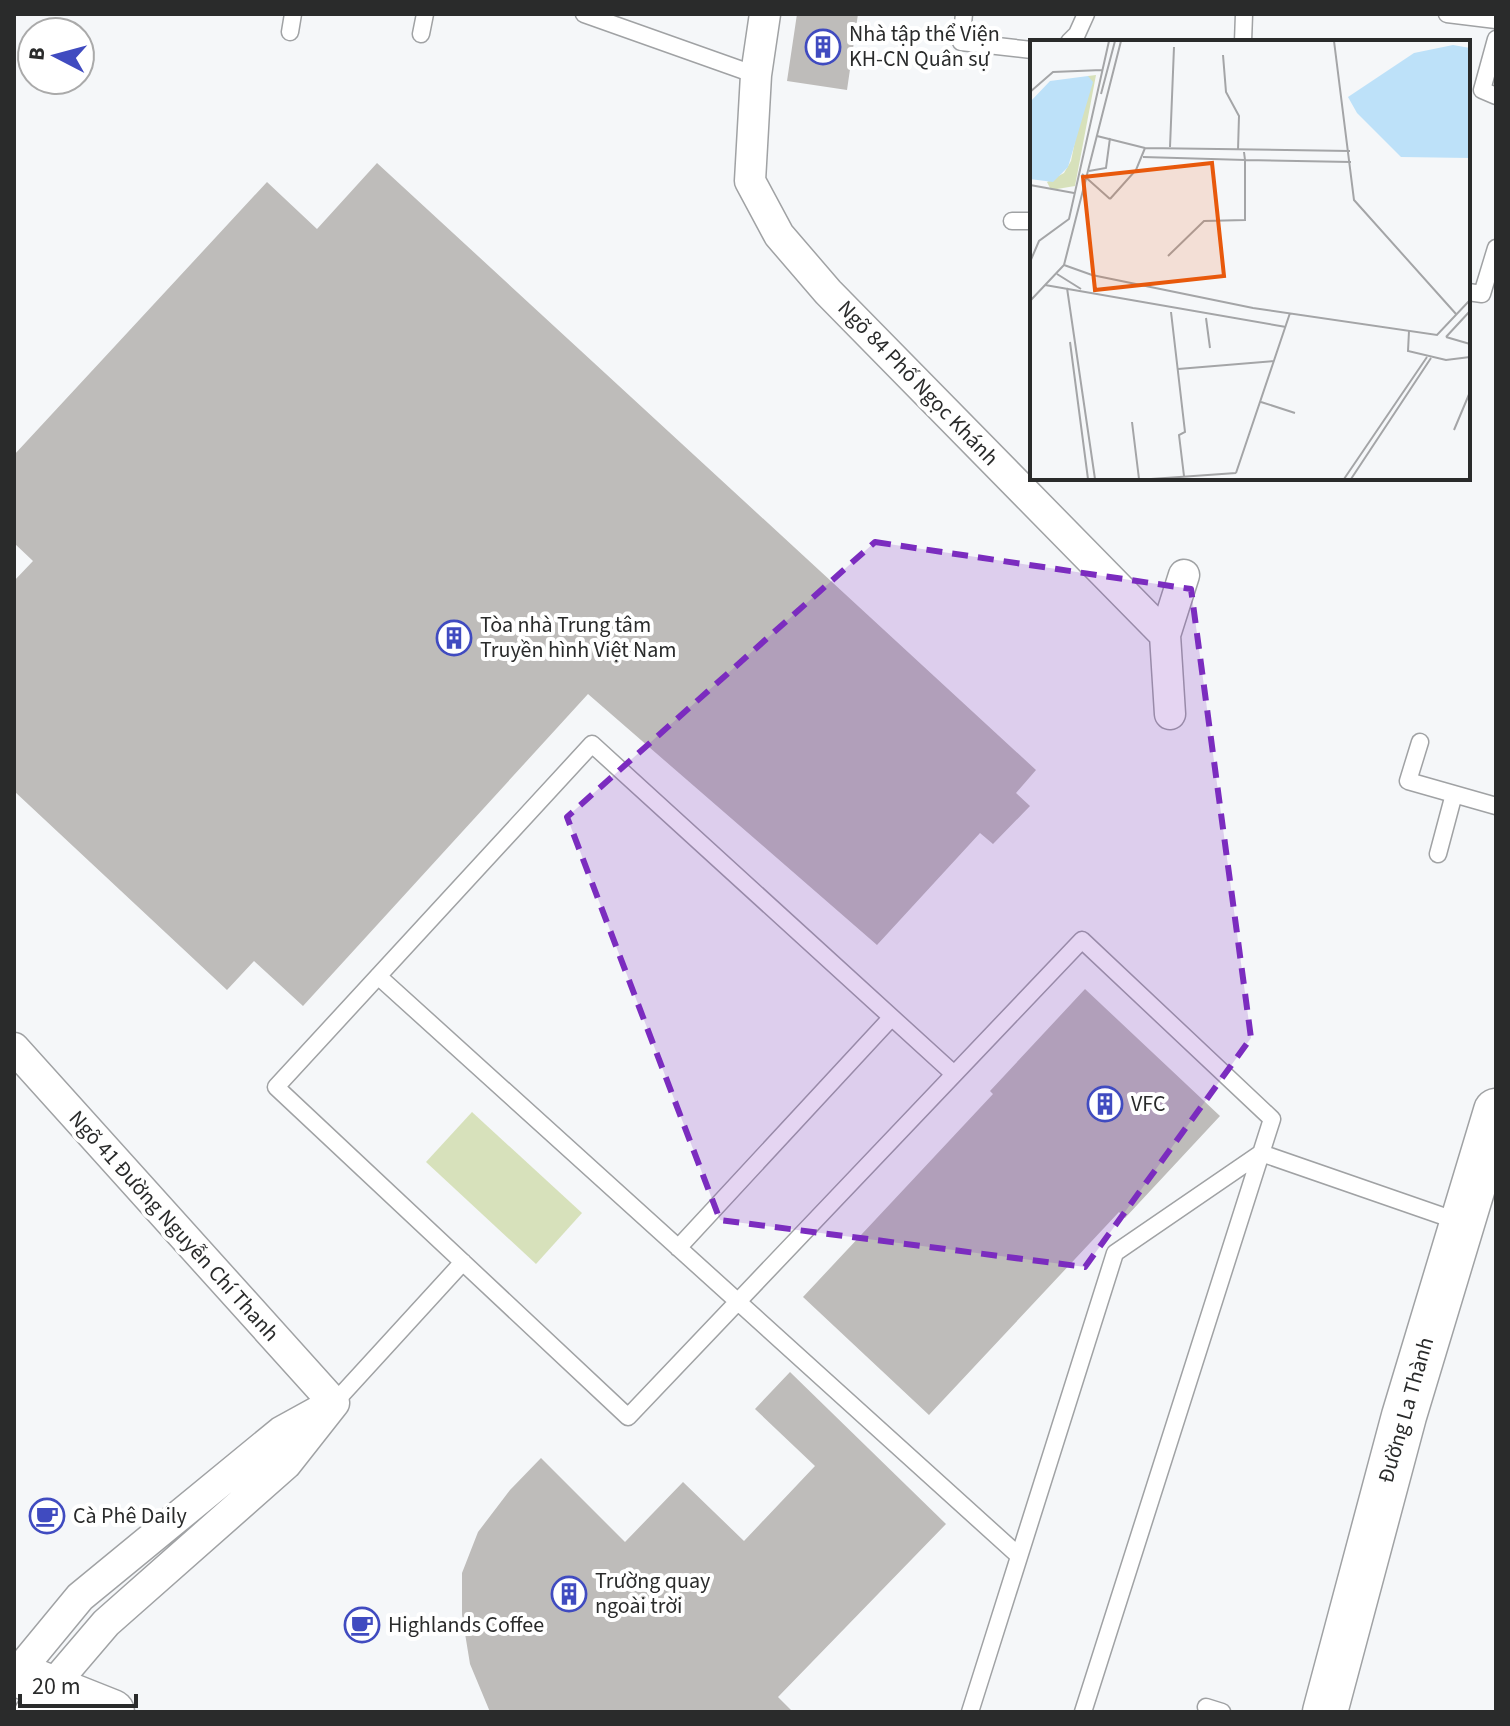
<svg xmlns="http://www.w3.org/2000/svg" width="1510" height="1726" font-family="'Source Sans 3',sans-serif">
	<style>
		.green { fill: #d7e1bb }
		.building { fill: #bebcba }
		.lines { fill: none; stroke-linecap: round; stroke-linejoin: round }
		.lane-casing { stroke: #a0a2a4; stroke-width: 19 }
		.street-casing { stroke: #a0a2a4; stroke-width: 33 }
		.secondary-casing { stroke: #a0a2a4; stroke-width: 47 }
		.primary-casing { stroke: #a0a2a4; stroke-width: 47 }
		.lane { stroke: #fff; stroke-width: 16 }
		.street { stroke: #fff; stroke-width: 30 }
		.secondary { stroke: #fff; stroke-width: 44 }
		.primary { stroke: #fff; stroke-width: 44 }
		.marked { fill: #7b2cbf; fill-opacity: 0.2; stroke: #7b2cbf; stroke-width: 6; stroke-dasharray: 16 10; stroke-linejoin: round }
		.labels { text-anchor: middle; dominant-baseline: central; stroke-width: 8; stroke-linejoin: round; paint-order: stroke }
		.poi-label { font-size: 22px; fill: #2a2b2b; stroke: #fff; text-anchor: start }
		.street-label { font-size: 22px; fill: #2a2b2b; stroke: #fff }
		.inset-road { fill: none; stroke: #a4a5a7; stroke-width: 2 }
		.view { fill: #e8590c; fill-opacity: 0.15; stroke: #e8590c; stroke-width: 4 }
		.inset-edge { fill: none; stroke: #2a2b2b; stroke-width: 4 }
	</style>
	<rect width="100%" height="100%" fill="#f5f7f9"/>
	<path class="green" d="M 472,1112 L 582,1213 L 536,1264 L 426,1162 Z"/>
	<path class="building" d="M 797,14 L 858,14 L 847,90 L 787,81 Z
		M 377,163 L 1036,770 L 1016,793 L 1030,806 L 993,844 L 980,833 L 877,945 L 588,694 L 303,1006 L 254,961 L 227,990 L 14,791 L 14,581 L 33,561 L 14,543 L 14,455 L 267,182 L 317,229 Z
		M 1085,989 L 1220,1116 L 1125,1218 L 1119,1212 L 929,1415 L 803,1297 L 993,1094 L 990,1091 Z
		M 790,1372 L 946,1524 L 778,1697 L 793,1712 L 490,1712 L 470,1664 L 462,1615 L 462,1573 L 478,1532 L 510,1490 L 541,1458 L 625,1542 L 683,1482 L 744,1541 L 815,1466 L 755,1409 Z"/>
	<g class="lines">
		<g class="lane-casing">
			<path id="lane" d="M 584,14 L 756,75
				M 964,14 L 961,42 L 1032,50
				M 1447,14 L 1496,20
				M 290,32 L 293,14
				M 421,34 L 425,14
				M 1496,39 L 1482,90 L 1496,96
				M 1069,42 L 1077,34 L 1086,14
				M 1243,42 L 1244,14
				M 1012,221 L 1032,221
				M 1468,292 L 1482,294 L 1496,248
				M 1420,742 L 1408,781 L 1496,806
				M 1438,854 L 1454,794
				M 378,976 L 1019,1556
				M 954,1074 L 592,744 L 276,1087 L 628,1417 L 1082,940 L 1272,1119 L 1083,1712
				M 678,1248 L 891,1018
				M 334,1403 L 463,1262
				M 1206,1707 L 1222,1712
				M 970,1712 L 1115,1253 L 1261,1153 L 1460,1222"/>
		</g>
		<g class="street-casing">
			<path id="street" d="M 765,14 L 756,75 L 750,181 L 779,235 L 828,292 L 1165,635 L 1170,714
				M 1165,635 L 1184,575
				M 14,1048 L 334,1403
				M 14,1677 L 80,1597 L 281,1432 L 321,1410
				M 30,1712 L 106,1623 L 286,1464 L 334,1403"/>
		</g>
		<g class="secondary-casing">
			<path id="secondary" d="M 1325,1712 L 1404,1416 L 1496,1111"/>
		</g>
		<g class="primary-casing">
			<path id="primary" d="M 14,1673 L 112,1712"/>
		</g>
		<use href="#lane" class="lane"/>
		<use href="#street" class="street"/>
		<use href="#secondary" class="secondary"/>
		<use href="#primary" class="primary"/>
	</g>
	<path class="marked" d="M 875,542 L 1191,589 L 1251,1038 L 1085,1267 L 720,1220 L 567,817 Z"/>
	<defs>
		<g id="building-ring" transform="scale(1.8)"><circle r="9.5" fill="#fff" stroke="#404bc0" stroke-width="1.5"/><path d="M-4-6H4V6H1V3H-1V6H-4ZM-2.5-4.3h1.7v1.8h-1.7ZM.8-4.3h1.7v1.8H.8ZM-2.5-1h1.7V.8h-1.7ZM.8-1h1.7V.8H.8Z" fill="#404bc0"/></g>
		<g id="cafe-ring" transform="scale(1.8)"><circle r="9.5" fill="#fff" stroke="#404bc0" stroke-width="1.5"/><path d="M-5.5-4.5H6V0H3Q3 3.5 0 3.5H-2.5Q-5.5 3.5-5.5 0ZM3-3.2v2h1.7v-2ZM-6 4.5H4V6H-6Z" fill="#404bc0"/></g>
	</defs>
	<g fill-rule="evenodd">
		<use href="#building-ring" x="823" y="47"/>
		<use href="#building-ring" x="454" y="638"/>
		<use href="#building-ring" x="1105" y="1104"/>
		<use href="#cafe-ring" x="47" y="1516"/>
		<use href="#building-ring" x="569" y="1594"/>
		<use href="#cafe-ring" x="362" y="1625"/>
	</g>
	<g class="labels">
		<g class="poi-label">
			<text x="849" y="34">Nhà tập thể Viện<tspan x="849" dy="25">KH-CN Quân sự</tspan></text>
			<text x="480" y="625">Tòa nhà Trung tâm<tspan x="480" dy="25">Truyền hình Việt Nam</tspan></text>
			<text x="1131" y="1104">VFC</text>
			<text x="73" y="1516">Cà Phê Daily</text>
			<text x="595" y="1581">Trường quay<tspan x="595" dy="25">ngoài trời</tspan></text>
			<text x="388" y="1625">Highlands Coffee</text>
		</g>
		<g class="street-label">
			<text transform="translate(918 383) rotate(46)">Ngõ 84 Phố Ngọc Khánh</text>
			<text transform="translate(174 1226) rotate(48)">Ngõ 41 Đường Nguyễn Chí Thanh</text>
			<text transform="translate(1406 1410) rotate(-74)">Đường La Thành</text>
		</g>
	</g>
	<g transform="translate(1030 40)">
		<rect width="440" height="440" fill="#f5f7f9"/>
		<path d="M 66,35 L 45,146 L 21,150 L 17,142 L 34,133 L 41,121 L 58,36 Z" fill="#d7e1bb"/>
		<path d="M 423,5 L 440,8 L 440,118 L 371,117 L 327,73 L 318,57 L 384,13 ZM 58,36 L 63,42 L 38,127 L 23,142 L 0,139 L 0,62 L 20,41 Z" fill="#bde1f9"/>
		<path class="inset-road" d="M 304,1 L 324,160 L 426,274M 193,15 L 196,52 L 209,76 L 208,110M 0,52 L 23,32 L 72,30M 71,54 L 85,1M 67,96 L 115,108 L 320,111M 140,107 L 144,7M 113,117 L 215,120 L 214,112M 59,131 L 76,128 L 80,98M 52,134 L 80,159M 0,145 L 44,153M 80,159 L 106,130 L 115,108M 138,216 L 174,181 L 215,180 L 215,120 L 321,122M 0,222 L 9,201 L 39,179 L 79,1M 34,225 L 62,235 L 223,268 L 407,295 L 440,260M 27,234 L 51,249M 15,245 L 256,287M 37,248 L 65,439M 0,261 L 34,225 L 91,1M 141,272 L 155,392 L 149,395 L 154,436M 176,278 L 180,308M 379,291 L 378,311 L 416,320 L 440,317M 416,297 L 440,304M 416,297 L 440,271M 40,302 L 58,439M 148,329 L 244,321M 231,362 L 265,373M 102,382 L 109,439M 424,390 L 440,352M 206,433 L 260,273M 121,439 L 206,433M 314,439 L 397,317M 321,439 L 401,318"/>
		<path class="view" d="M 182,123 L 194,236 L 65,250 L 53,137 Z"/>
		<rect width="440" height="440" class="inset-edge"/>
	</g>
	<rect width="1510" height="1726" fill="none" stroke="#2a2b2b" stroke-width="32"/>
	<g transform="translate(56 56) rotate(276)"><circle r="38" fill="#ffffff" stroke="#aaaaaa" stroke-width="2"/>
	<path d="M0-6L14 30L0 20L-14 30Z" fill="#404bc0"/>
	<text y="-12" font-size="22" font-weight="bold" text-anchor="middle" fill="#2a2b2b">B</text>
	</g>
	<path d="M20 1694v12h116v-12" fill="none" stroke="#2a2b2b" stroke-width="4"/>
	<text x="32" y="1694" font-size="24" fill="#2a2b2b" stroke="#ffffff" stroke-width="6" paint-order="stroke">20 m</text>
</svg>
